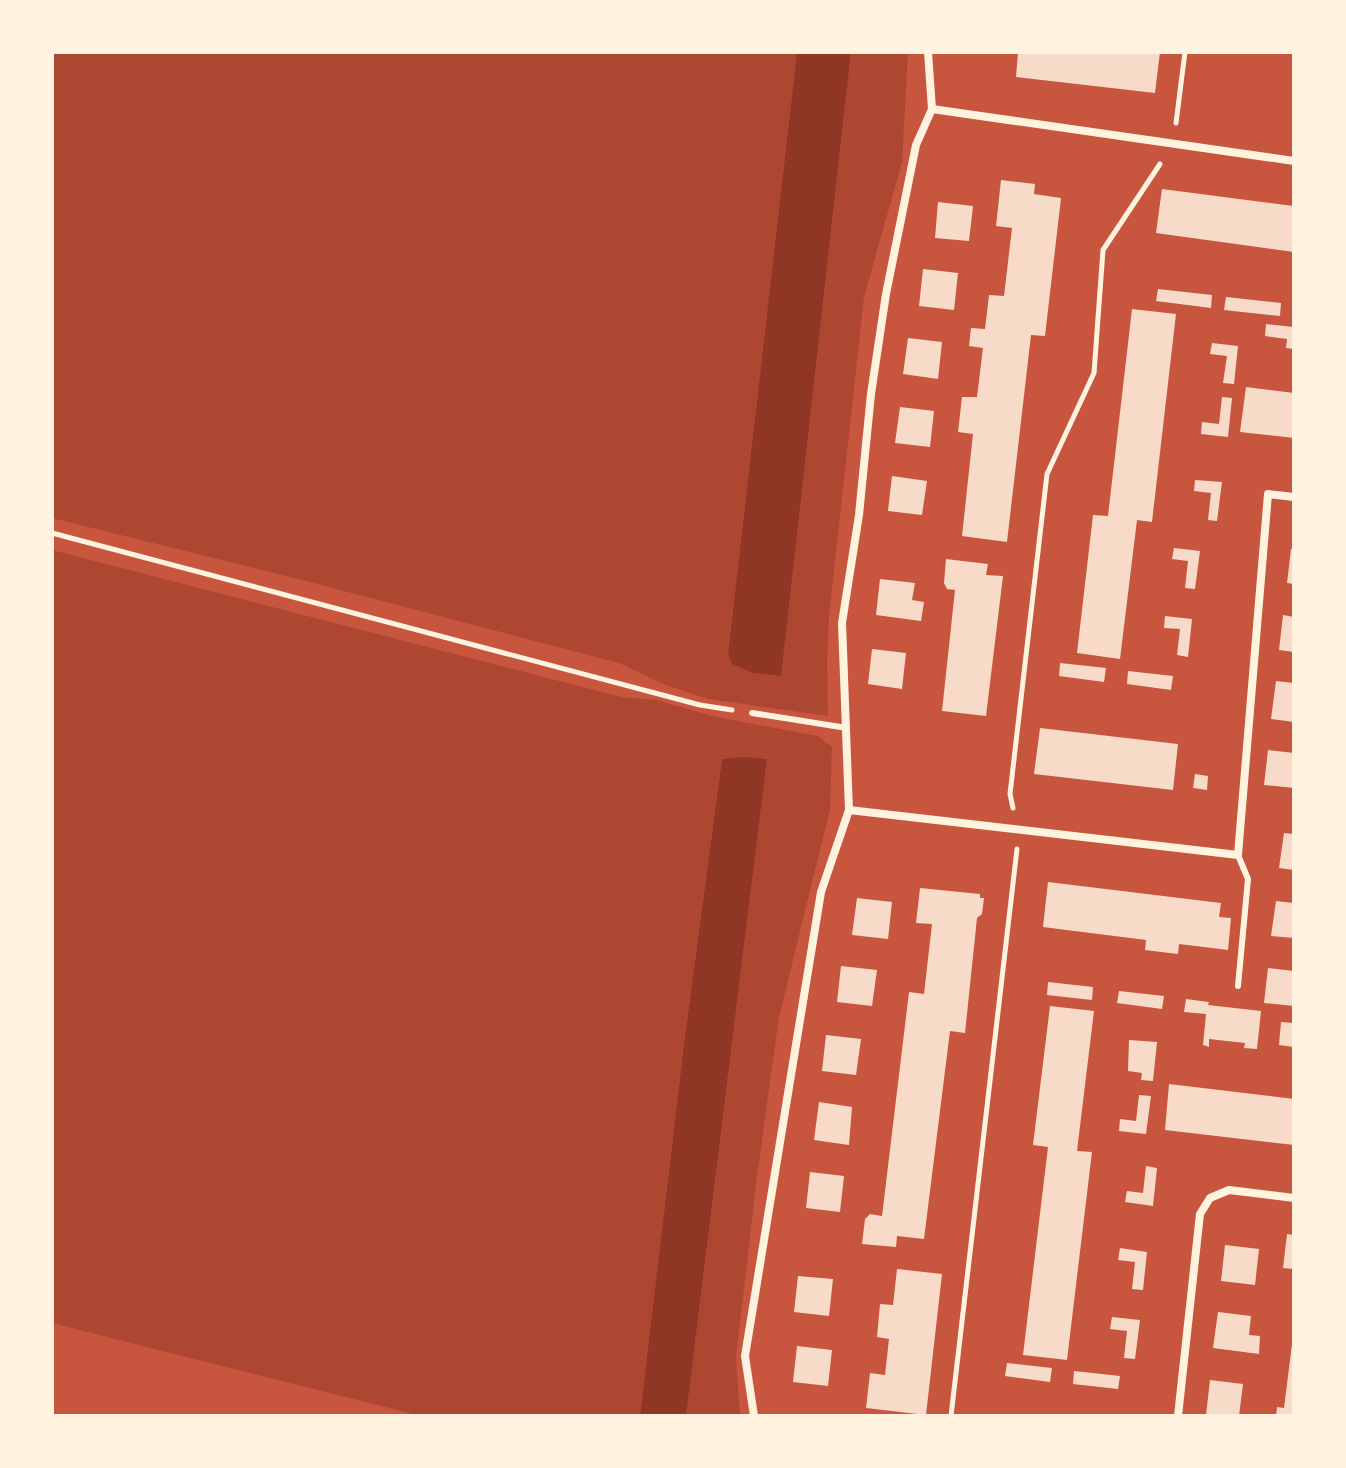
<svg xmlns="http://www.w3.org/2000/svg" width="1346" height="1468" font-family="'Alegreya Sans',sans-serif">
	<style>
		.green { fill: #ae4732 }
		.water { fill: #8f3625 }
		.building { fill: #f7dbc8 }
		.lines { fill: none; stroke-linecap: round; stroke-linejoin: round }
		.path { stroke: #fff3e0; stroke-width: 5 }
		.service { stroke: #fff3e0; stroke-width: 6 }
		.minor { stroke: #fff3e0; stroke-width: 8 }
	</style>
	<rect width="100%" height="100%" fill="#c8553d"/>
	<path class="green" d="M 52,52 L 797,52 L 728,654 L 732,664 L 753,673 L 780,676 L 851,52 L 908,52 L 902,162 L 864,297 L 829,617 L 827,663 L 828,716 L 708,699 L 666,685 L 619,663 L 298,579 L 52,518 Z
		M 52,550 L 621,697 L 656,700 L 716,717 L 818,736 L 832,747 L 830,809 L 779,1017 L 757,1176 L 736,1357 L 740,1416 L 686,1416 L 767,759 L 722,759 L 684,1044 L 640,1416 L 421,1416 L 52,1323 Z"/>
	<path class="water" d="M 797,52 L 851,52 L 781,676 L 753,673 L 732,664 L 728,654 Z
		M 744,757 L 767,759 L 686,1416 L 640,1416 L 684,1044 L 722,759 Z"/>
	<path class="building" d="M 1018,52 L 1160,52 L 1155,93 L 1016,77 Z
		M 1001,180 L 1035,184 L 1034,194 L 1061,198 L 1045,336 L 1031,335 L 1007,542 L 962,536 L 973,434 L 958,432 L 962,397 L 977,397 L 983,348 L 969,346 L 971,328 L 985,329 L 989,295 L 1004,296 L 1012,228 L 996,226 Z
		M 1162,189 L 1294,206 L 1294,252 L 1156,233 Z
		M 938,202 L 973,206 L 969,241 L 935,238 Z
		M 923,269 L 958,273 L 954,310 L 919,306 Z
		M 1158,289 L 1212,295 L 1211,308 L 1156,301 Z
		M 1226,297 L 1281,303 L 1280,316 L 1224,310 Z
		M 1132,309 L 1176,314 L 1152,522 L 1137,520 L 1120,659 L 1077,653 L 1093,515 L 1108,516 Z
		M 1266,324 L 1294,327 L 1294,349 L 1286,348 L 1287,339 L 1265,336 Z
		M 908,338 L 942,342 L 938,379 L 903,374 Z
		M 1212,343 L 1238,346 L 1234,384 L 1223,383 L 1227,356 L 1210,354 Z
		M 1246,387 L 1294,393 L 1294,438 L 1240,432 Z
		M 1222,397 L 1232,398 L 1228,437 L 1201,434 L 1202,422 L 1219,424 Z
		M 900,407 L 934,411 L 930,447 L 895,443 Z
		M 892,476 L 927,481 L 922,515 L 888,511 Z
		M 1195,480 L 1222,482 L 1217,521 L 1208,520 L 1211,493 L 1194,491 Z
		M 1174,548 L 1200,551 L 1195,589 L 1185,588 L 1188,561 L 1172,559 Z
		M 1291,549 L 1294,549 L 1294,584 L 1287,583 Z
		M 946,559 L 988,564 L 986,575 L 1003,576 L 986,716 L 942,711 L 955,590 L 947,589 L 944,583 Z
		M 880,579 L 915,583 L 912,600 L 924,602 L 921,621 L 876,615 Z
		M 1283,615 L 1294,617 L 1294,652 L 1279,650 Z
		M 1165,616 L 1192,619 L 1188,657 L 1177,655 L 1180,629 L 1164,628 Z
		M 872,649 L 906,653 L 902,689 L 868,684 Z
		M 1060,663 L 1106,668 L 1104,682 L 1059,676 Z
		M 1128,671 L 1173,676 L 1171,690 L 1127,684 Z
		M 1276,681 L 1294,683 L 1294,722 L 1271,719 Z
		M 1040,728 L 1178,744 L 1173,790 L 1034,774 Z
		M 1268,750 L 1294,753 L 1294,788 L 1264,785 Z
		M 1195,774 L 1208,776 L 1207,790 L 1193,788 Z
		M 1284,833 L 1294,834 L 1294,870 L 1279,868 Z
		M 1048,882 L 1221,903 L 1219,917 L 1231,918 L 1228,950 L 1179,944 L 1178,954 L 1145,950 L 1146,940 L 1043,927 Z
		M 920,888 L 980,894 L 980,898 L 984,898 L 982,914 L 977,918 L 965,1033 L 950,1031 L 924,1239 L 897,1236 L 896,1247 L 862,1244 L 865,1219 L 870,1214 L 882,1216 L 909,992 L 924,994 L 932,924 L 916,923 Z
		M 857,898 L 892,902 L 888,939 L 852,935 Z
		M 1276,901 L 1294,903 L 1294,938 L 1271,936 Z
		M 841,966 L 877,970 L 872,1006 L 837,1002 Z
		M 1268,968 L 1294,971 L 1294,1006 L 1264,1003 Z
		M 1048,982 L 1093,987 L 1092,1000 L 1047,995 Z
		M 1119,991 L 1164,996 L 1162,1009 L 1117,1003 Z
		M 1186,999 L 1209,1002 L 1208,1005 L 1261,1011 L 1257,1049 L 1244,1048 L 1245,1043 L 1209,1039 L 1209,1047 L 1203,1045 L 1206,1014 L 1184,1012 Z
		M 1050,1006 L 1094,1011 L 1077,1151 L 1092,1152 L 1067,1360 L 1023,1355 L 1048,1147 L 1033,1145 Z
		M 1281,1022 L 1294,1023 L 1294,1047 L 1279,1045 Z
		M 826,1035 L 861,1039 L 856,1075 L 822,1071 Z
		M 1129,1040 L 1157,1042 L 1153,1081 L 1141,1080 L 1142,1073 L 1128,1071 Z
		M 1169,1084 L 1294,1099 L 1294,1145 L 1165,1130 Z
		M 1139,1095 L 1151,1096 L 1146,1134 L 1119,1131 L 1120,1119 L 1136,1121 Z
		M 819,1102 L 852,1107 L 849,1145 L 814,1140 Z
		M 1146,1166 L 1157,1168 L 1153,1206 L 1125,1202 L 1127,1191 L 1143,1193 Z
		M 810,1172 L 844,1176 L 840,1212 L 806,1208 Z
		M 1287,1234 L 1294,1235 L 1294,1269 L 1283,1268 Z
		M 1225,1245 L 1259,1249 L 1255,1285 L 1221,1281 Z
		M 1120,1248 L 1147,1252 L 1143,1290 L 1132,1289 L 1135,1262 L 1118,1260 Z
		M 897,1269 L 942,1274 L 926,1415 L 866,1408 L 870,1373 L 885,1375 L 889,1339 L 877,1337 L 880,1304 L 893,1305 Z
		M 798,1276 L 833,1279 L 829,1316 L 794,1312 Z
		M 1218,1312 L 1251,1316 L 1249,1335 L 1260,1336 L 1259,1354 L 1213,1348 Z
		M 1112,1317 L 1140,1320 L 1135,1359 L 1124,1358 L 1127,1331 L 1110,1329 Z
		M 1292,1344 L 1294,1344 L 1294,1416 L 1276,1416 L 1277,1407 L 1284,1408 Z
		M 797,1346 L 832,1350 L 828,1386 L 793,1382 Z
		M 1007,1363 L 1052,1368 L 1050,1382 L 1005,1376 Z
		M 1074,1371 L 1120,1376 L 1118,1389 L 1073,1384 Z
		M 1210,1380 L 1243,1384 L 1239,1416 L 1206,1415 Z"/>
	<g class="lines">
		<path class="path" d="M 1176,123 L 1185,52
			M 52,533 L 700,705 L 732,710
			M 1013,808 L 1010,794 L 1047,474 L 1094,373 L 1103,250 L 1160,164
			M 951,1416 L 1017,849"/>
		<path class="service" d="M 752,713 L 847,728
			M 1238,855 L 1248,879 L 1238,986"/>
		<path class="minor" d="M 932,109 L 1294,161
			M 849,810 L 1238,855 L 1268,494 L 1294,497
			M 754,1416 L 745,1356 L 821,892 L 849,810 L 842,623 L 859,515 L 871,394 L 886,294 L 916,145 L 932,109 L 928,52
			M 1178,1416 L 1200,1214 L 1210,1198 L 1229,1190 L 1294,1198"/>
	</g>
	<rect width="1346" height="1468" fill="none" stroke="#fff3e0" stroke-width="108"/>
</svg>
